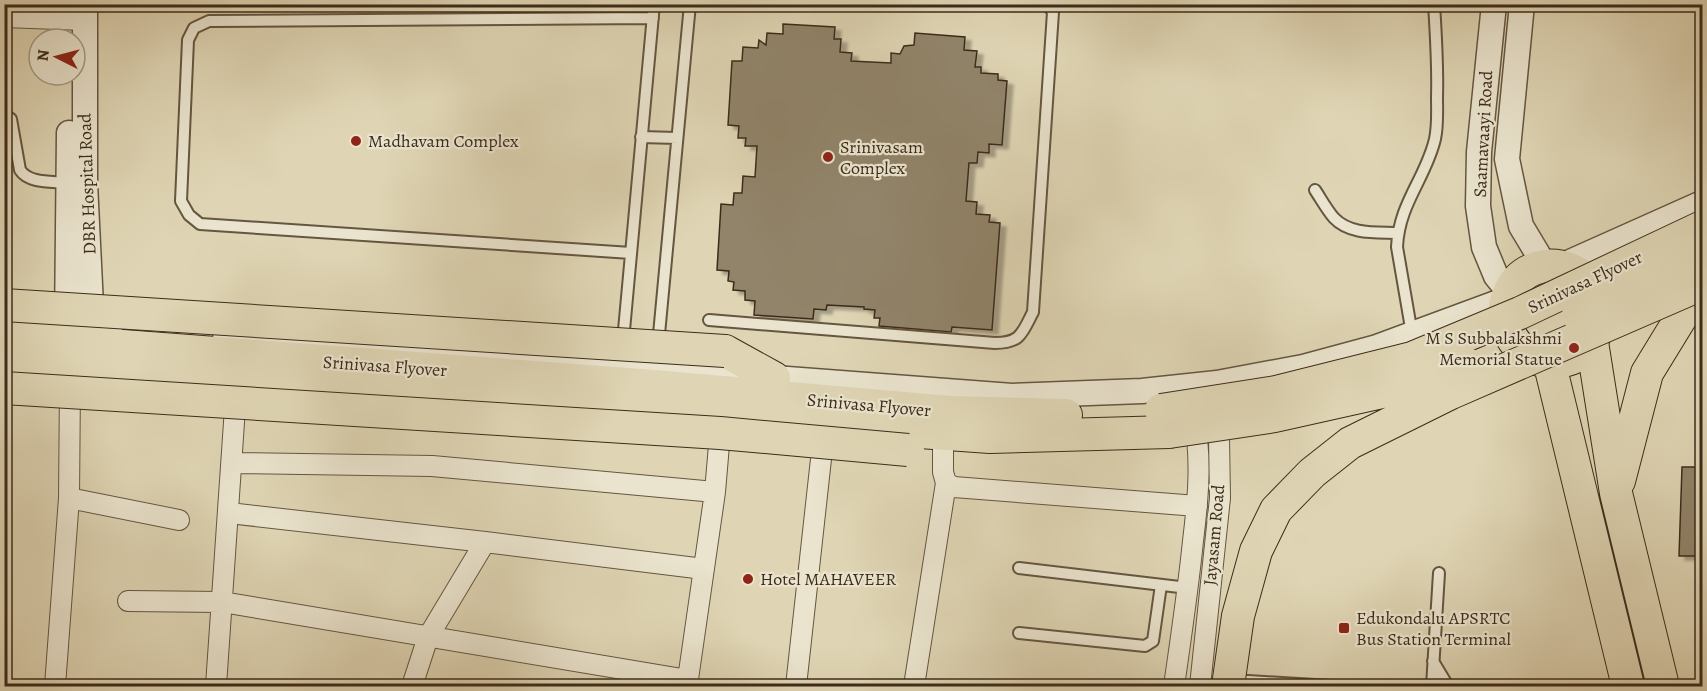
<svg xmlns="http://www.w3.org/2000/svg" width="1707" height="691" font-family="Alegreya,serif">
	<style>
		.building { fill: #91846b; stroke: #3c2c1b; stroke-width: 1.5; filter: url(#shadow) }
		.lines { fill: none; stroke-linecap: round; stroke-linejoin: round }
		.service-casing { stroke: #655641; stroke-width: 14 }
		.minor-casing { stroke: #655641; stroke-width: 22 }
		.tertiary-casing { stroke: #655641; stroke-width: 27 }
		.primary-casing { stroke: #3c2c1b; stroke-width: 34 }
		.service { stroke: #eae4ce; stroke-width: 10 }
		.minor { stroke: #eae4ce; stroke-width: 20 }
		.tertiary { stroke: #eae4ce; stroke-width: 24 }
		.primary { stroke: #dfd5b4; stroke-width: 32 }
		.primary-bridge-casing { stroke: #3c2c1b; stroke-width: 34; stroke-linecap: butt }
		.primary-bridge { stroke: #dfd5b4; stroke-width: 32 }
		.poi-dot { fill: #8f2418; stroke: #eae4ce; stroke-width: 2 }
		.labels { text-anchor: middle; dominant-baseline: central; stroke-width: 4.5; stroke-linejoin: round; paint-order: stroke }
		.street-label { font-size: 18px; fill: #3c2c1b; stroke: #eae4ce }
		.poi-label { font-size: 18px; fill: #3c2c1b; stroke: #eae4ce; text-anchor: start }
	</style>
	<defs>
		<filter id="shadow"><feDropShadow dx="6" dy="4" stdDeviation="1.5" flood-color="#0004"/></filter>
	</defs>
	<rect width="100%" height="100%" fill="#dfd5b4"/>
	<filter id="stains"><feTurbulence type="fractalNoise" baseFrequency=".00333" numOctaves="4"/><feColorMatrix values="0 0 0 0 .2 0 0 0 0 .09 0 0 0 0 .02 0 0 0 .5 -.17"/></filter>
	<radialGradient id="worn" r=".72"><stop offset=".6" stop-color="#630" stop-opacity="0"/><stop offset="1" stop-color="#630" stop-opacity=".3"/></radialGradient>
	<path class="building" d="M 783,24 L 835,27 L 834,39 L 841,39 L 840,52 L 852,53 L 851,61 L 891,63 L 891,53 L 900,54 L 904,46 L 914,45 L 915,33 L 965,37 L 964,50 L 977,51 L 975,67 L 981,67 L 981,73 L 998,74 L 998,80 L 1007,81 L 1002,145 L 989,144 L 989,153 L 978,152 L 977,163 L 969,163 L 966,201 L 977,202 L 976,214 L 990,215 L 989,222 L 1000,223 L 992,330 L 952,327 L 951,332 L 879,326 L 880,318 L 874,318 L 875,310 L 864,309 L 864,307 L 827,305 L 826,310 L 814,309 L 813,319 L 754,315 L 755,301 L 745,300 L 745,291 L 733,290 L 734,282 L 728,281 L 729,271 L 717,270 L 721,204 L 733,205 L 734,193 L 742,193 L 743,176 L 755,177 L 757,146 L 745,146 L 746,138 L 738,138 L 739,126 L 728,125 L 732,61 L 742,61 L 743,47 L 758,48 L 759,40 L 766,45 L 767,33 L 783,34 Z
		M 1682,467 L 1702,467 L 1702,556 L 1679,556 Z"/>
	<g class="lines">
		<g class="service-casing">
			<path id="service" d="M 4,114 L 11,119 L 20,170 C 29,184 53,181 68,183
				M 641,137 L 677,138
				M 1315,190 C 1321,199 1327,210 1334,218 C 1350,235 1377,232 1398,233
				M 631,253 L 200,224 L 189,215 L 181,201 L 188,40 L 194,28 L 209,21 L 653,18
				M 709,320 L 995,343 C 1021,343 1022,333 1033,312 L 1053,12 L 1047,4
				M 1412,334 L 1397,247 C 1399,203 1426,178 1435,139 C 1438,125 1437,111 1437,97 C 1438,66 1436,36 1434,4
				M 623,341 L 654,4
				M 658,345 L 690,4
				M 1019,568 L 1188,588
				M 1019,633 L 1145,646 L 1153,641 L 1161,585
				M 1433,661 L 1448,686
				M 1232,680 L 1332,686
				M 1432,686 L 1439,573"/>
		</g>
		<g class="minor-casing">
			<path id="minor" d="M 4,17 L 84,20
				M 943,445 L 943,472 L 946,483 L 954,487 L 1197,506
				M 232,463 L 432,466 L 715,492
				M 69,498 L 179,520
				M 229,513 L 485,542 L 428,637 L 412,686
				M 485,542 L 704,569
				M 128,601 L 222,602 L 688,680
				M 55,686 L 69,498 L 70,382
				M 216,686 L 236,393
				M 687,686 L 715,492 L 720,433
				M 796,686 L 823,441
				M 914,686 L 946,483
				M 1174,686 C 1181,638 1188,590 1193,541 C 1198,500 1202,459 1194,418
				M 1200,686 L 1220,498 L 1219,437 L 1216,416"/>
		</g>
		<g class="tertiary-casing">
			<path id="tertiary" d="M 85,4 L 85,183 L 92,326
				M 1494,4 L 1479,152 L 1478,206 L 1484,247 L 1496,276 L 1509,292
				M 1522,4 L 1507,159 L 1521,226 L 1545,266
				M 1561,266 L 1702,203
				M 4,320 L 110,330
				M 67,326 L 69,133
				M 225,339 L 465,351 L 656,369 L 1012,396 L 1142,391 L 1217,383 L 1303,367 L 1377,347 L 1507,299"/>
		</g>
		<g class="primary-casing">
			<path id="primary" d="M 4,337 L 654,386 L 950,412 L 1066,415
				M 1592,342 C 1587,346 1581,354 1575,357 C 1547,370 1520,357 1508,330 C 1504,319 1503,309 1507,298 C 1527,238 1627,267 1592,342 L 1616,493 L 1663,686
				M 725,351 L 774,378
				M 4,360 L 724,414 L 822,425 L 990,437 L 1169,432
				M 1549,361 L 1628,686
				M 1619,481 L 1647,373 L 1702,283"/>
		</g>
		<use href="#service" class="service"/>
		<use href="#minor" class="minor"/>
		<use href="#tertiary" class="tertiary"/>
		<use href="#primary" class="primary"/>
		<g class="primary-bridge-casing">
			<path id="primary-bridge" d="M 4,305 L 725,351
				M 1578,315 L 1702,257
				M 4,388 L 720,433 L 908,450
				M 1161,410 L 1276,392 L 1412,358 L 1520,313 L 1702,227
				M 1169,432 L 1275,416 L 1414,385 L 1467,364
				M 1228,686 L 1238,616 L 1256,551 L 1276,510 L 1312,473 L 1350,443 L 1451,393 L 1702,284"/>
		</g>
		<use href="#primary-bridge" class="primary-bridge"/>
	</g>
	<g class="poi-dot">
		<circle cx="356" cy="141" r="6"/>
		<circle cx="828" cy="157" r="6"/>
		<circle cx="1574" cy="348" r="6"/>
		<circle cx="748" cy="579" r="6"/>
		<rect x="1338" y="622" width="12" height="12" rx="3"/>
	</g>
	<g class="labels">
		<g class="street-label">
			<text transform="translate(1483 134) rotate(-87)">Saamavaayi Road</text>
			<text transform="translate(87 184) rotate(-92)">DBR Hospital Road</text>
			<text transform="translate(1585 282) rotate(-25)">Srinivasa Flyover</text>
			<text transform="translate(385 366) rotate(4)">Srinivasa Flyover</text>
			<text transform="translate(869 405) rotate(5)">Srinivasa Flyover</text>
			<text transform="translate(1214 535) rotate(-85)">Jayasam Road</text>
		</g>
		<g class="poi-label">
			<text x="368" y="141">Madhavam Complex</text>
			<text x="840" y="147">Srinivasam<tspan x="840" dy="21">Complex</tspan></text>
			<text x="1562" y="338" text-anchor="end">M S Subbalakshmi<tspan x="1562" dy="21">Memorial Statue</tspan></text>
			<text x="760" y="579">Hotel MAHAVEER</text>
			<text x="1356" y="618">Edukondalu APSRTC<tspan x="1356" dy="21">Bus Station Terminal</tspan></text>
		</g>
	</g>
	<rect width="1707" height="691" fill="none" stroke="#dfd5b4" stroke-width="24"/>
	<rect x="6" y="6" width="1695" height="679" fill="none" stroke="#3c2c1b" stroke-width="3"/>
	<rect x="12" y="12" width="1683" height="667" fill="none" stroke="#3c2c1b" stroke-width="1.5"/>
	<g transform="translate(57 57) rotate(276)"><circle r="28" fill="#eae4ce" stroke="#a49a86" stroke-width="1.5"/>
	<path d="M0-4.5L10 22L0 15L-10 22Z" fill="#8f2418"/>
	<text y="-9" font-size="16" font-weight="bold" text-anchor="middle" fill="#3c2c1b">N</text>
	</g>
	<rect width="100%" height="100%" filter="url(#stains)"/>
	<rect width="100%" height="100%" fill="url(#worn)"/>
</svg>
